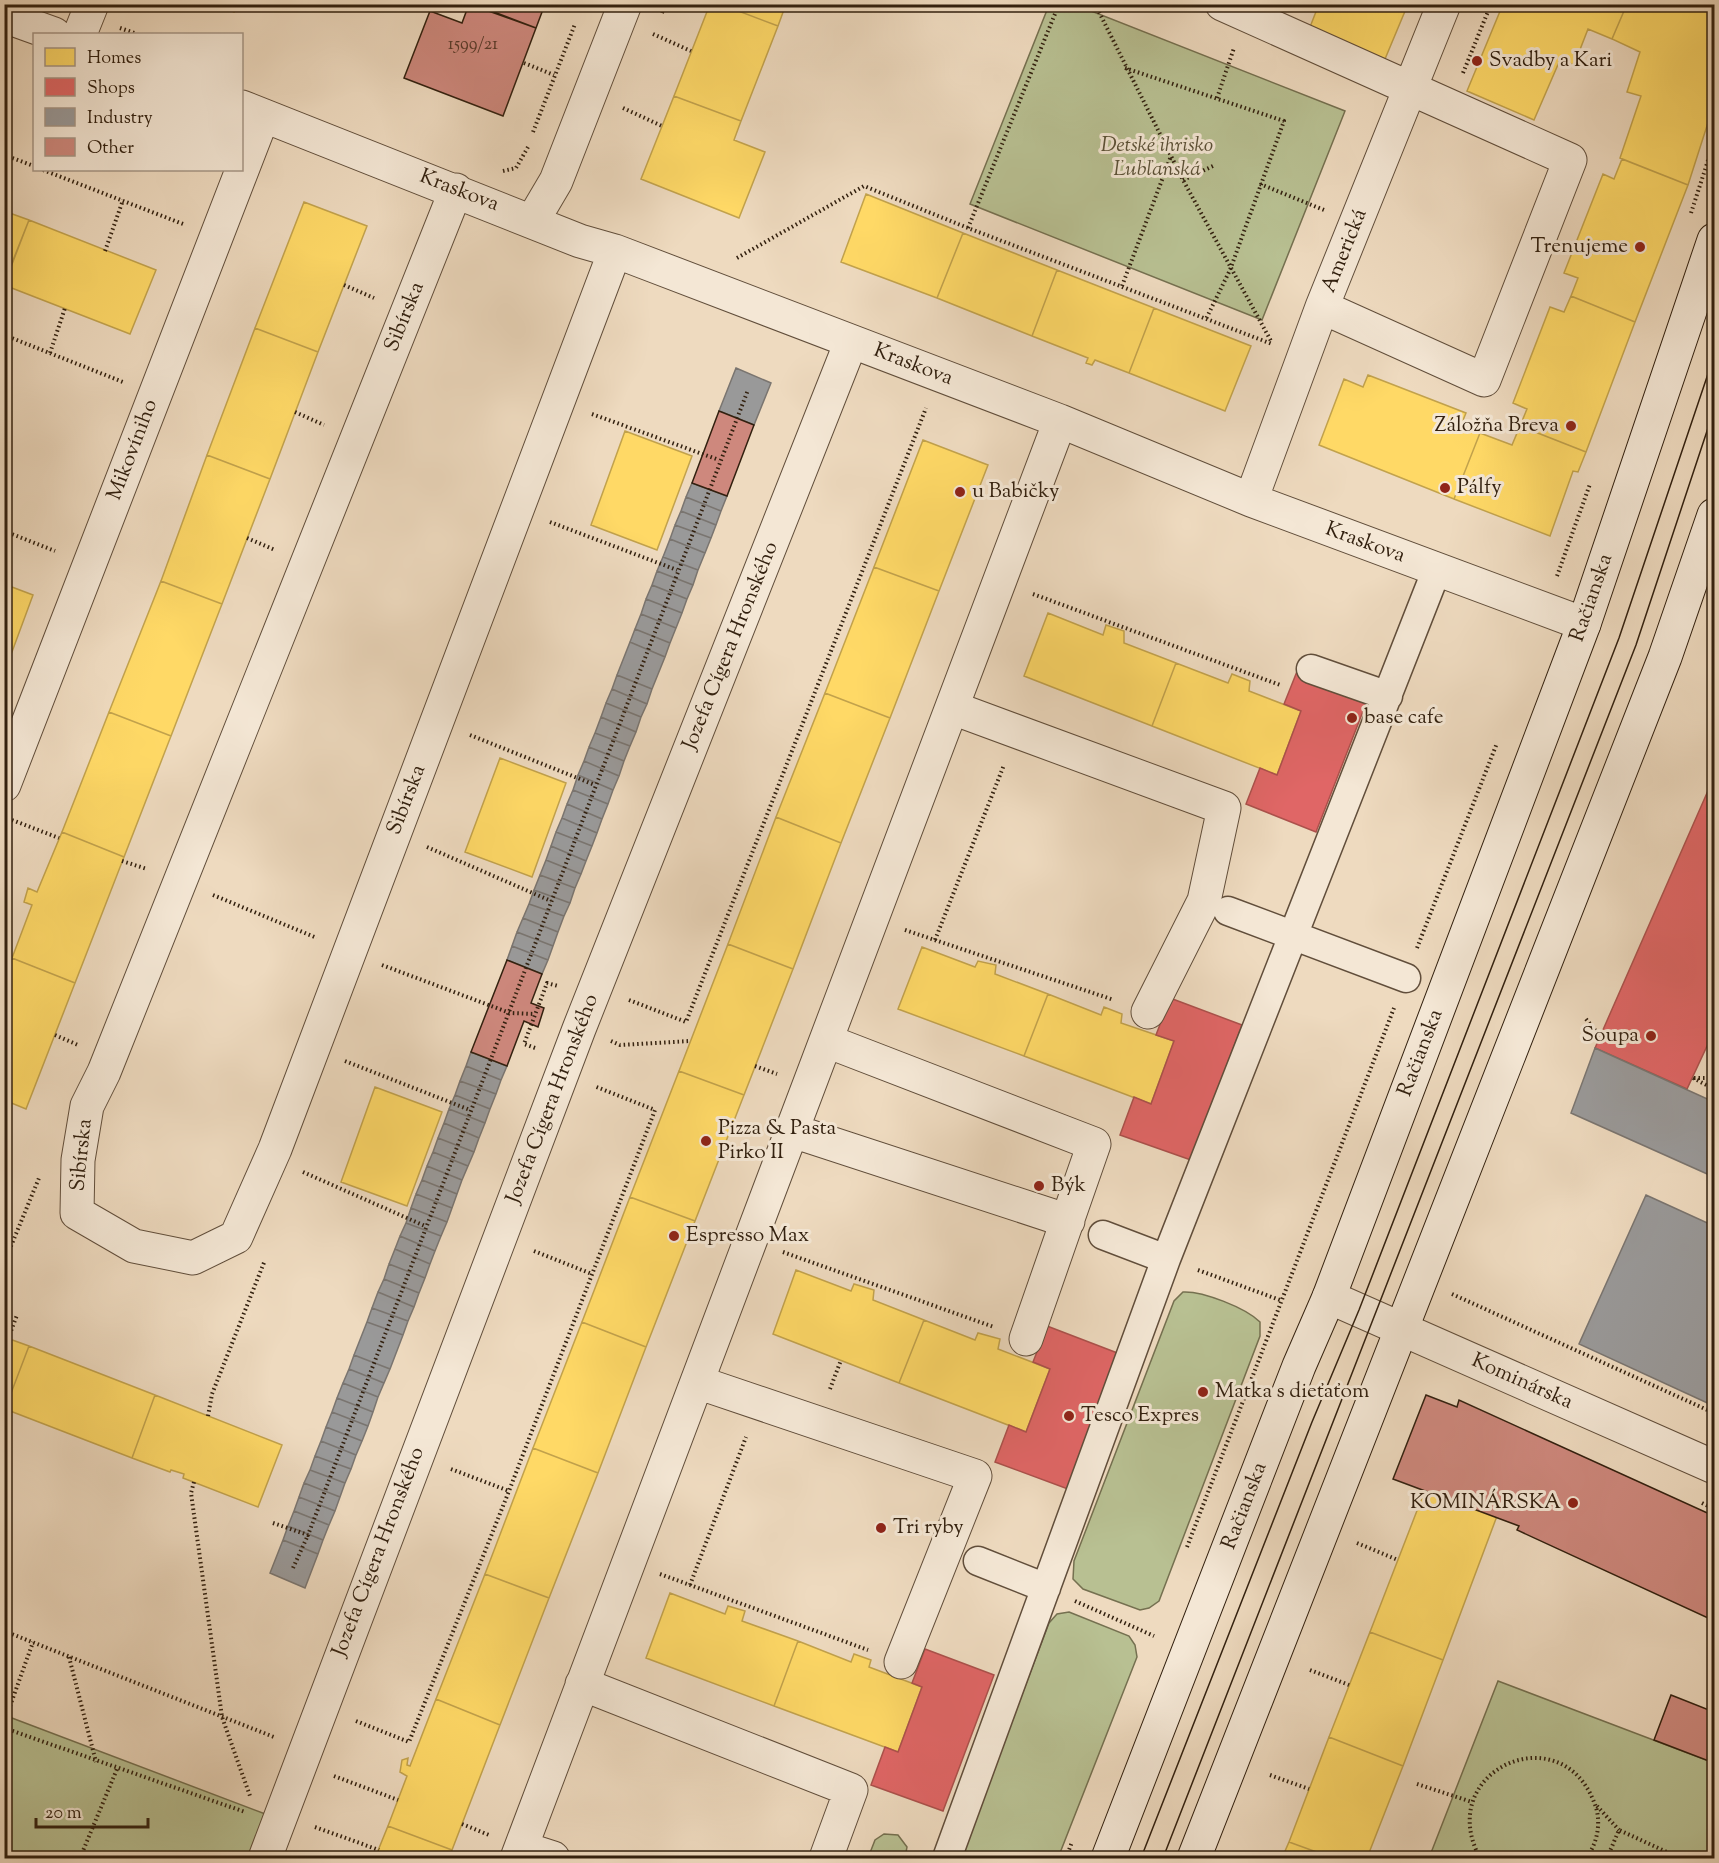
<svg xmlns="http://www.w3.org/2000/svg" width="1719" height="1863" font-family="'Sorts Mill Goudy',serif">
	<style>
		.green { fill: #b8c092; stroke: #757050; stroke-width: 1.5 }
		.homes { fill: #ffd966; stroke: #c2a24c; stroke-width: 1.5 }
		.shops { fill: #e06666; stroke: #ac514c; stroke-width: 1.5 }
		.industry { fill: #999; stroke: #7a7570; stroke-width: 1.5 }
		.building { fill: #ce887d; stroke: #32200f; stroke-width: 1.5 }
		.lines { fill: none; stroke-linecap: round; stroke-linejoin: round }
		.pedestrian-casing { stroke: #614e3b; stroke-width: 31 }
		.minor-casing { stroke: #614e3b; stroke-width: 35 }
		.secondary-casing { stroke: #32200f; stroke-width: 35 }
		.path { stroke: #32200f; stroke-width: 4; stroke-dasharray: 1.5 3; stroke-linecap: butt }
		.pedestrian { stroke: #f4e7d5; stroke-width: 28 }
		.minor { stroke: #f4e7d5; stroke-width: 33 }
		.secondary { stroke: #f4e7d5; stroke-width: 33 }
		.tram { stroke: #32200f; stroke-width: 1.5 }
		.poi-dot { fill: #8f2418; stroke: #f4e7d5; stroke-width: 2 }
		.labels { text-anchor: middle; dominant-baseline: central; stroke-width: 6; stroke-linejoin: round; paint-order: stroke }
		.number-label { font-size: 18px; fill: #593a2a }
		.poi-label { font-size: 21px; fill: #32200f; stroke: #f4e7d5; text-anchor: start }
		.park-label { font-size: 21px; font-style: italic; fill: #5a5036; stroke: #f4e7d5 }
		.street-label { font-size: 21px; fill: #32200f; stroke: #f4e7d5 }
	</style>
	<rect width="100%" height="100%" fill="#eedabf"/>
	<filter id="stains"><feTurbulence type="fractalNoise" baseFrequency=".00333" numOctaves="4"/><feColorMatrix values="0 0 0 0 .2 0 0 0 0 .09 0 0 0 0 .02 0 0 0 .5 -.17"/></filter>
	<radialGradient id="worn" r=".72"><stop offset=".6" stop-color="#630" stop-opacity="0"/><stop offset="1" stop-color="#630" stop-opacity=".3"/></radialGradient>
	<path class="green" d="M 1049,5 L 1076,5 L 1345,111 L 1262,320 L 970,204 Z
		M 1183,1292 C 1203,1291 1246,1308 1260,1322 L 1260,1336 L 1159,1601 L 1149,1608 L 1140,1610 L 1083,1589 L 1073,1579 L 1074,1561 L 1174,1301 Z
		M 1069,1612 L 1129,1636 L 1135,1645 L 1137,1657 L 1058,1858 L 960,1858 L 1049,1623 L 1057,1614 Z
		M 1498,1681 L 1714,1763 L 1714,1845 L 1709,1858 L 1429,1858 Z
		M 4,1715 L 268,1815 L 251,1858 L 5,1858 Z
		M 884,1834 L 898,1835 L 907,1847 L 905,1858 L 868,1858 L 875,1840 Z"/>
	<path class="homes" d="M 215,4 L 236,4 L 234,12 Z
		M 710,4 L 720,4 L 778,26 L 741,121 L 674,96 Z
		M 720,4 L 786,4 L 778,26 Z
		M 1319,4 L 1408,4 L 1385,59 L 1310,27 Z
		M 1503,4 L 1627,4 L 1612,39 L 1588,29 L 1574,65 L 1560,60 L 1534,120 L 1467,91 Z
		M 1627,4 L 1714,4 L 1714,104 L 1688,185 L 1620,158 L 1641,96 L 1627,92 L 1640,52 L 1612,39 Z
		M 674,96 L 741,121 L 734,140 L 765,152 L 739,218 L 641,179 Z
		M 1622,159 L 1688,185 L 1635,322 L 1571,296 L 1578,278 L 1564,273 L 1603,174 L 1614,179 Z
		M 866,194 L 963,233 L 937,298 L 841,262 Z
		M 304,202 L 367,226 L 318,352 L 255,328 Z
		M 4,211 L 29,220 L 4,283 Z
		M 29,220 L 156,270 L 130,334 L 4,285 Z
		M 963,233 L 1057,270 L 1032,336 L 937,298 Z
		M 1057,270 L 1154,308 L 1129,373 L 1095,360 L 1092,365 L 1086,363 L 1088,358 L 1032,336 Z
		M 1571,296 L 1635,322 L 1586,452 L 1520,426 L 1527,409 L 1513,403 L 1550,307 L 1564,312 Z
		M 1154,308 L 1251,346 L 1225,411 L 1129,373 Z
		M 255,328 L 318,352 L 270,479 L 207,455 Z
		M 1368,375 L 1466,413 L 1461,425 L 1480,433 L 1454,499 L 1319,445 L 1344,379 L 1363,387 Z
		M 1520,426 L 1586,452 L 1578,472 L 1573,471 L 1550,536 L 1454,499 L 1480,433 L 1512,445 Z
		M 625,431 L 692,456 L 657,550 L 591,525 Z
		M 923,440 L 988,465 L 939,591 L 874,567 Z
		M 207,455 L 270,479 L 222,604 L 161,581 Z
		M 874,567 L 939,591 L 890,718 L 825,693 Z
		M 161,581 L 222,604 L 171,736 L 109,712 Z
		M 4,584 L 33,595 L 9,660 L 4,659 Z
		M 1048,613 L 1103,635 L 1106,625 L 1124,631 L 1124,643 L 1176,663 L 1152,726 L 1024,676 Z
		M 1176,663 L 1228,683 L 1232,674 L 1250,681 L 1249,691 L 1301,711 L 1277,775 L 1152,726 Z
		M 825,693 L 890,718 L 841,843 L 776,817 Z
		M 109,712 L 171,736 L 124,857 L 62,832 Z
		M 500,758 L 566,783 L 532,877 L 465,852 Z
		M 776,817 L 841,843 L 793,969 L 728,944 Z
		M 62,832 L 124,857 L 75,983 L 12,958 L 32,905 L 24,902 L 28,888 L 37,892 Z
		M 728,944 L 793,969 L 744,1095 L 679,1071 Z
		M 922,947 L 975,967 L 978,961 L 996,965 L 995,974 L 1048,994 L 1024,1056 L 898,1009 Z
		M 12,958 L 75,983 L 26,1109 L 4,1100 L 4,977 Z
		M 1048,994 L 1101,1015 L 1104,1007 L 1122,1014 L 1121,1023 L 1174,1041 L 1151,1104 L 1024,1056 Z
		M 679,1071 L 744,1095 L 695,1221 L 630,1197 Z
		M 375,1087 L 442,1112 L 407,1206 L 341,1182 Z
		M 630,1197 L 695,1221 L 646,1347 L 582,1322 Z
		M 796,1270 L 851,1291 L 854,1284 L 874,1290 L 873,1300 L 924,1320 L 899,1383 L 773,1334 Z
		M 924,1320 L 975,1340 L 978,1333 L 1000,1339 L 998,1349 L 1050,1369 L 1026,1432 L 899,1383 Z
		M 582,1322 L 646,1347 L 598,1473 L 533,1448 Z
		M 4,1337 L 29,1346 L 5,1409 L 4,1408 Z
		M 29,1346 L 155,1395 L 132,1458 L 5,1409 Z
		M 155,1395 L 282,1445 L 258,1507 L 183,1478 L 184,1474 L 171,1470 L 170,1472 L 132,1458 Z
		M 533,1448 L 598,1473 L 549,1598 L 485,1574 Z
		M 1425,1490 L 1497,1516 L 1443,1660 L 1370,1632 Z
		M 485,1574 L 549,1598 L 500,1725 L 436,1699 Z
		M 670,1593 L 725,1614 L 728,1606 L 745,1611 L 742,1621 L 798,1641 L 774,1706 L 646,1658 Z
		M 1370,1632 L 1443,1660 L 1403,1766 L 1329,1737 Z
		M 798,1641 L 851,1662 L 854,1654 L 871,1660 L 869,1667 L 922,1687 L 898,1752 L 774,1706 Z
		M 436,1699 L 500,1725 L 452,1850 L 388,1826 L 407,1776 L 400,1772 L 402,1760 L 408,1758 L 407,1765 L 410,1766 Z
		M 1329,1737 L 1403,1766 L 1367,1858 L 1333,1858 L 1289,1842 Z
		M 388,1826 L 452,1850 L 449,1858 L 375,1858 Z
		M 1289,1842 L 1333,1858 L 1282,1858 Z"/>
	<path class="shops" d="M 1298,669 L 1369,696 L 1316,832 L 1246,804 L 1260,768 L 1277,775 L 1301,711 L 1284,704 Z
		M 1714,777 L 1714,1031 L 1687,1089 L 1595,1048 Z
		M 1170,998 L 1242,1025 L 1191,1160 L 1120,1135 L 1134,1097 L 1151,1104 L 1174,1041 L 1156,1035 Z
		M 1047,1326 L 1120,1354 L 1068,1489 L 995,1462 L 1009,1425 L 1026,1432 L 1050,1369 L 1033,1362 Z
		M 925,1649 L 994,1675 L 943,1811 L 871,1785 L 885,1747 L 898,1752 L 922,1687 L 912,1683 Z"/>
	<path class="industry" d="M 736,368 L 771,383 L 754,425 L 719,411 Z
		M 692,483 L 727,496 L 721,511 L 686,497 Z
		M 686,497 L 721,511 L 716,525 L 681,511 Z
		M 681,511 L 716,525 L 711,538 L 675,525 Z
		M 675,525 L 711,538 L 705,553 L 670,539 Z
		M 670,539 L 705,553 L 698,570 L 663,557 Z
		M 663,557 L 698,570 L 693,585 L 657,571 Z
		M 657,571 L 693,585 L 687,599 L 652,585 Z
		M 652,585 L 687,599 L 682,613 L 646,599 Z
		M 646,599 L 682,613 L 676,628 L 641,614 Z
		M 641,614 L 676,628 L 670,643 L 635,629 Z
		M 635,629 L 670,643 L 665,657 L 630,642 Z
		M 630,642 L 665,657 L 652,689 L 617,675 Z
		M 617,675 L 652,689 L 647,704 L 612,689 Z
		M 612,689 L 647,704 L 641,717 L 606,703 Z
		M 606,703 L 641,717 L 636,732 L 601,717 Z
		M 601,717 L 636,732 L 630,746 L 595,733 Z
		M 595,733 L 630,746 L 624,761 L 589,747 Z
		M 589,747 L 624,761 L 619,776 L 584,761 Z
		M 584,761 L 619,776 L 613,790 L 578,775 Z
		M 578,775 L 613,790 L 608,804 L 573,790 Z
		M 573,790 L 608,804 L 602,819 L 567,804 Z
		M 567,804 L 602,819 L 597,833 L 562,818 Z
		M 562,818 L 597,833 L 592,846 L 556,832 Z
		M 556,832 L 592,846 L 586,861 L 551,846 Z
		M 551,846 L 586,861 L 581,874 L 546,860 Z
		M 546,860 L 581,874 L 575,888 L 540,875 Z
		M 540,875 L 575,888 L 570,903 L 534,890 Z
		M 534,890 L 570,903 L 564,916 L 529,904 Z
		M 529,904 L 564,916 L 558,932 L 523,918 Z
		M 523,918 L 558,932 L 553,946 L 517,932 Z
		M 517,932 L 553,946 L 548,960 L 512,946 Z
		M 512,946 L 548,960 L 542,974 L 507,960 Z
		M 1595,1048 L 1714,1102 L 1714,1177 L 1571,1113 Z
		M 471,1052 L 507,1066 L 501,1080 L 466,1066 Z
		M 466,1066 L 501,1080 L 496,1094 L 460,1081 Z
		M 460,1081 L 496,1094 L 490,1109 L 455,1095 Z
		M 455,1095 L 490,1109 L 485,1123 L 449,1109 Z
		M 449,1109 L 485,1123 L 479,1138 L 444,1123 Z
		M 444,1123 L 479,1138 L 474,1152 L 438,1138 Z
		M 438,1138 L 474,1152 L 468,1166 L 433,1152 Z
		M 433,1152 L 468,1166 L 462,1180 L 427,1166 Z
		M 427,1166 L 462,1180 L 457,1194 L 422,1180 Z
		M 422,1180 L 457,1194 L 452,1208 L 416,1194 Z
		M 416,1194 L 452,1208 L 447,1222 L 411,1208 Z
		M 1646,1195 L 1714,1226 L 1714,1406 L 1579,1344 Z
		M 411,1208 L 447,1222 L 441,1236 L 406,1223 Z
		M 406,1223 L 441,1236 L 435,1251 L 400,1236 Z
		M 400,1236 L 435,1251 L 430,1264 L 395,1249 Z
		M 395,1249 L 430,1264 L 425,1278 L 389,1264 Z
		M 389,1264 L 425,1278 L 419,1293 L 384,1279 Z
		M 384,1279 L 419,1293 L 414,1307 L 378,1292 Z
		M 378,1292 L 414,1307 L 408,1321 L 372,1308 Z
		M 372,1308 L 408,1321 L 403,1335 L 367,1322 Z
		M 367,1322 L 403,1335 L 390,1369 L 354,1355 Z
		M 354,1355 L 390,1369 L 384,1383 L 349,1369 Z
		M 349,1369 L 384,1383 L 378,1397 L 343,1383 Z
		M 343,1383 L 378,1397 L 373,1412 L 337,1398 Z
		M 337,1398 L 373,1412 L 368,1426 L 332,1412 Z
		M 332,1412 L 368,1426 L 362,1441 L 326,1427 Z
		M 326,1427 L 362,1441 L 356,1455 L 321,1441 Z
		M 321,1441 L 356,1455 L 351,1469 L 315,1456 Z
		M 315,1456 L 351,1469 L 345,1483 L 310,1470 Z
		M 310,1470 L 345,1483 L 340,1497 L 304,1483 Z
		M 304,1483 L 340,1497 L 335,1511 L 299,1497 Z
		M 299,1497 L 335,1511 L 329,1525 L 294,1511 Z
		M 294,1511 L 329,1525 L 323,1540 L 288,1526 Z
		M 288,1526 L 323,1540 L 318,1554 L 283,1540 Z
		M 283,1540 L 318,1554 L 305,1588 L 270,1573 Z"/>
	<path class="building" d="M 469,4 L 536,28 L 503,116 L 404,78 L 430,11 L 462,23 Z
		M 473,4 L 545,4 L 536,28 Z
		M 719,411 L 754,425 L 727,496 L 692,483 Z
		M 507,960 L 542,974 L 531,1003 L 544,1008 L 538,1027 L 524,1021 L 507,1066 L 471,1052 Z
		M 1426,1395 L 1457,1407 L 1459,1400 L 1714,1516 L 1714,1602 L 1708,1618 L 1517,1530 L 1519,1526 L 1393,1479 Z
		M 1671,1695 L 1714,1712 L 1714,1763 L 1654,1740 Z"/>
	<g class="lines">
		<g class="pedestrian-casing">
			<path id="pedestrian" d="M 1311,669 L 1388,696
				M 1228,911 L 1406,978
				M 1103,1235 L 1166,1259
				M 978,1561 L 1046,1588
				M 947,1858 L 1166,1259 L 1437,569"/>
		</g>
		<g class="minor-casing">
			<path id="minor" d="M 1222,4 L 1570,160 L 1484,380 L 1322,307
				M 4,16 L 54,34
				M 80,34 L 92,4
				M 242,107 L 580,241 L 615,251 L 1060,421 L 1251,500 L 1584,624
				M 456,190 L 104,1072 L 87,1106 L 78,1160 L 77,1213 L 134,1246 L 193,1258 L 236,1237 L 275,1149 L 615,251
				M 533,220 L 556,181 L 625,4
				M 1251,500 L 1322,307 L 1444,4
				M 953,708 L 1224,808 L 1204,901 L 1148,1012
				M 4,785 L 263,116
				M 827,1041 L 1094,1144 L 1026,1339
				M 793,1131 L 1068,1221
				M 1329,1297 L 1714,1467
				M 697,1382 L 975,1476 L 901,1662
				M 582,1684 L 851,1790 L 826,1858
				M 522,1848 L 553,1858
				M 265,1858 L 579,1029 L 851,342
				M 517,1858 L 1060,421"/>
		</g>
		<g class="secondary-casing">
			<path id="secondary" d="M 1108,1858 L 1299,1366 L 1329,1297 L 1584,624 L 1714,240
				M 1194,1858 L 1665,657 L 1714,515"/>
		</g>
		<path class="path" d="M 1095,4 L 1183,180 L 1271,341
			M 662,13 L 665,4
			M 120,28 L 137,34
			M 653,34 L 691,51
			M 524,63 L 554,75
			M 1125,68 L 1284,121 L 1230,270 L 1206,319
			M 1463,73 L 1491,4
			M 1217,98 L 1234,48
			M 623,108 L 662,126
			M 533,132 L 575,24
			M 4,155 L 34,166
			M 43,170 L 183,224
			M 503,171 L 516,168 L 528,147
			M 1183,180 L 1213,166
			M 1260,184 L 1324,210
			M 1691,213 L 1714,142
			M 968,228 L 1059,4
			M 105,251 L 123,200
			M 737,258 L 864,186 L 968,228 L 1272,344
			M 344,285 L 374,298
			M 1122,286 L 1171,156
			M 4,335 L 123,382
			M 50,353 L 65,308
			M 295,412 L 324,425
			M 592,414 L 719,460
			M 550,522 L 677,570
			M 4,531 L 55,551
			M 247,538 L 275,550
			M 1557,576 L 1590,484
			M 1033,594 L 1280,685
			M 1712,654 L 1714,653
			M 470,735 L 595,785
			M 12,820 L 59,838
			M 427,847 L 551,901
			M 122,861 L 147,869
			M 213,895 L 317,938
			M 905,930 L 1114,1000
			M 935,940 L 1004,765
			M 1417,948 L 1497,743
			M 382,965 L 510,1013 L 535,1014
			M 629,1000 L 686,1022 L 926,408
			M 1586,1019 L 1600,1036
			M 55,1035 L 78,1045
			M 611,1041 L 620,1045 L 690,1041
			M 535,1048 L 524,1044 L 547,983 L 558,986
			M 345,1061 L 470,1110
			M 755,1066 L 777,1074
			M 1693,1078 L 1714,1089
			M 1694,1078 L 1714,1078
			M 303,1172 L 425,1226
			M 534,1251 L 592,1274
			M 783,1252 L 994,1327
			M 4,1263 L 39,1178
			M 1198,1270 L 1280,1300
			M 1452,1294 L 1714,1413
			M 8,1339 L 17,1315
			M 830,1389 L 841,1360
			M 208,1416 L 212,1394 L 265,1260
			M 451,1469 L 509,1491
			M 194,1482 L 191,1493 L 222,1717 L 250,1796
			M 1702,1503 L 1714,1509
			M 273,1523 L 308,1535 L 748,390
			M 1357,1543 L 1398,1560
			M 1187,1547 L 1394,1008
			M 293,1568 L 308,1535
			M 660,1574 L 868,1650
			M 690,1585 L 746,1437
			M 1075,1601 L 1154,1636
			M 4,1631 L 274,1737
			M 69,1657 L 96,1762
			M 1310,1670 L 1349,1685
			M 356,1721 L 409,1742 L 509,1491 L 655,1110 L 594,1086
			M 4,1723 L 33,1642
			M 4,1728 L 245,1812
			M 1270,1775 L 1309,1789
			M 334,1776 L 398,1800
			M 1417,1784 L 1472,1802
			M 1597,1806 L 1619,1830
			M 462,1824 L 489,1835
			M 315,1827 L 379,1850
			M 80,1858 L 117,1769
			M 1066,1858 L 1072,1842
			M 1480,1858 C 1433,1771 1560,1714 1594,1802 C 1602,1820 1598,1843 1586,1858
			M 1607,1858 L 1619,1830 L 1680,1858"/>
		<use href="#pedestrian" class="pedestrian"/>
		<use href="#minor" class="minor"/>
		<use href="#secondary" class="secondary"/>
		<path class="tram" d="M 1141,1858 L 1312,1422 L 1359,1310 L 1619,638 L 1714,356
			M 1163,1858 L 1636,645 L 1714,410"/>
	</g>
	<g class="poi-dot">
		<circle cx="1477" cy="61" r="6"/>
		<circle cx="1640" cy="247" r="6"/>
		<circle cx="1571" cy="426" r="6"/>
		<circle cx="1445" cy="488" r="6"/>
		<circle cx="960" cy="492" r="6"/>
		<circle cx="1352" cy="718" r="6"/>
		<circle cx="1651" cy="1036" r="6"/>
		<circle cx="706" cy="1141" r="6"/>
		<circle cx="1039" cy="1186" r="6"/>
		<circle cx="674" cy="1236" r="6"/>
		<circle cx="1203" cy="1392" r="6"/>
		<circle cx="1069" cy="1416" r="6"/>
		<circle cx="1573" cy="1503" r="6"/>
		<circle cx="881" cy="1528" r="6"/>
	</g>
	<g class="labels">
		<g class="number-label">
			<text x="473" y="45">1599/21</text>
		</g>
		<g class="poi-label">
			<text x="1489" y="61">Svadby a Kari</text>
			<text x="1628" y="247" text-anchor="end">Trenujeme</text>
			<text x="1559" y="426" text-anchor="end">Záložňa Breva</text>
			<text x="1457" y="488">Pálfy</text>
			<text x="972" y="492">u Babičky</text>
			<text x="1364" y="718">base cafe</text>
			<text x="1639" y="1036" text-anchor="end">Soupa</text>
			<text x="718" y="1129">Pizza &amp; Pasta<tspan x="718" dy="24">Pirko II</tspan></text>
			<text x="1051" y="1186">Býk</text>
			<text x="686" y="1236">Espresso Max</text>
			<text x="1215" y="1392">Matka s dieťaťom</text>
			<text x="1081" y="1416">Tesco Expres</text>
			<text x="1561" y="1503" text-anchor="end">KOMINÁRSKA</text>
			<text x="893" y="1528">Tri ryby</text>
		</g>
		<g class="park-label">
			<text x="1157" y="146">Detské ihrisko<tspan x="1157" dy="24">Ľubľanská</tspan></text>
		</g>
		<g class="street-label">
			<text transform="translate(459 191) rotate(21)">Kraskova</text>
			<text transform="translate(1345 251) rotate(-68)">Americká</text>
			<text transform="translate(405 317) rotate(-68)">Sibírska</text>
			<text transform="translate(913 365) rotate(21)">Kraskova</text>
			<text transform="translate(133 450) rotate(-69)">Mikovíniho</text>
			<text transform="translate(1365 543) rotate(20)">Kraskova</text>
			<text transform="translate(1592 598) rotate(-71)">Račianska</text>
			<text transform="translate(731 646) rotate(-68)">Jozefa Cígera Hronského</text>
			<text transform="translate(407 800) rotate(-69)">Sibírska</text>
			<text transform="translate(1421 1053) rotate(-69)">Račianska</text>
			<text transform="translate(553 1099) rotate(-69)">Jozefa Cígera Hronského</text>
			<text transform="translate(82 1155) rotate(-84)">Sibírska</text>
			<text transform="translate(1522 1382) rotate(24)">Kominárska</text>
			<text transform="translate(1245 1506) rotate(-69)">Račianska</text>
			<text transform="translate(379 1552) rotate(-69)">Jozefa Cígera Hronského</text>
		</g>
	</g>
	<rect width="1719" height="1863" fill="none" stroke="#eedabf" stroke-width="24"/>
	<rect x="6" y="6" width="1707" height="1851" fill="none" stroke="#32200f" stroke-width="3"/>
	<rect x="12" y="12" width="1695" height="1839" fill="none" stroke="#32200f" stroke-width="1.5"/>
	<rect x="33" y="33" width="210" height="138" fill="#f4e7d5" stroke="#a69786" stroke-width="1.5"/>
	<rect x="45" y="48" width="30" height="18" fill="#ffd966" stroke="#a69786" stroke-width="1.5"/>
	<text x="87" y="63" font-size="18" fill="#32200f">Homes</text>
	<rect x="45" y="78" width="30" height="18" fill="#e06666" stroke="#a69786" stroke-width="1.5"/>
	<text x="87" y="93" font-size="18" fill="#32200f">Shops</text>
	<rect x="45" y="108" width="30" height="18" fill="#999999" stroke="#a69786" stroke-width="1.5"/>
	<text x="87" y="123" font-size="18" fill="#32200f">Industry</text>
	<rect x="45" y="138" width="30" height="18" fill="#ce887d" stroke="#a69786" stroke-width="1.5"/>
	<text x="87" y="153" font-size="18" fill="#32200f">Other</text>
	<path d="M36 1818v9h112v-9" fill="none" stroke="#32200f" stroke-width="3"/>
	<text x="45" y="1818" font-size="18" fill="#32200f" stroke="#f4e7d5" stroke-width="4.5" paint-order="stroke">20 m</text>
	<rect width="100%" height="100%" filter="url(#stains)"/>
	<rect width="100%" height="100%" fill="url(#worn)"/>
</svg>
